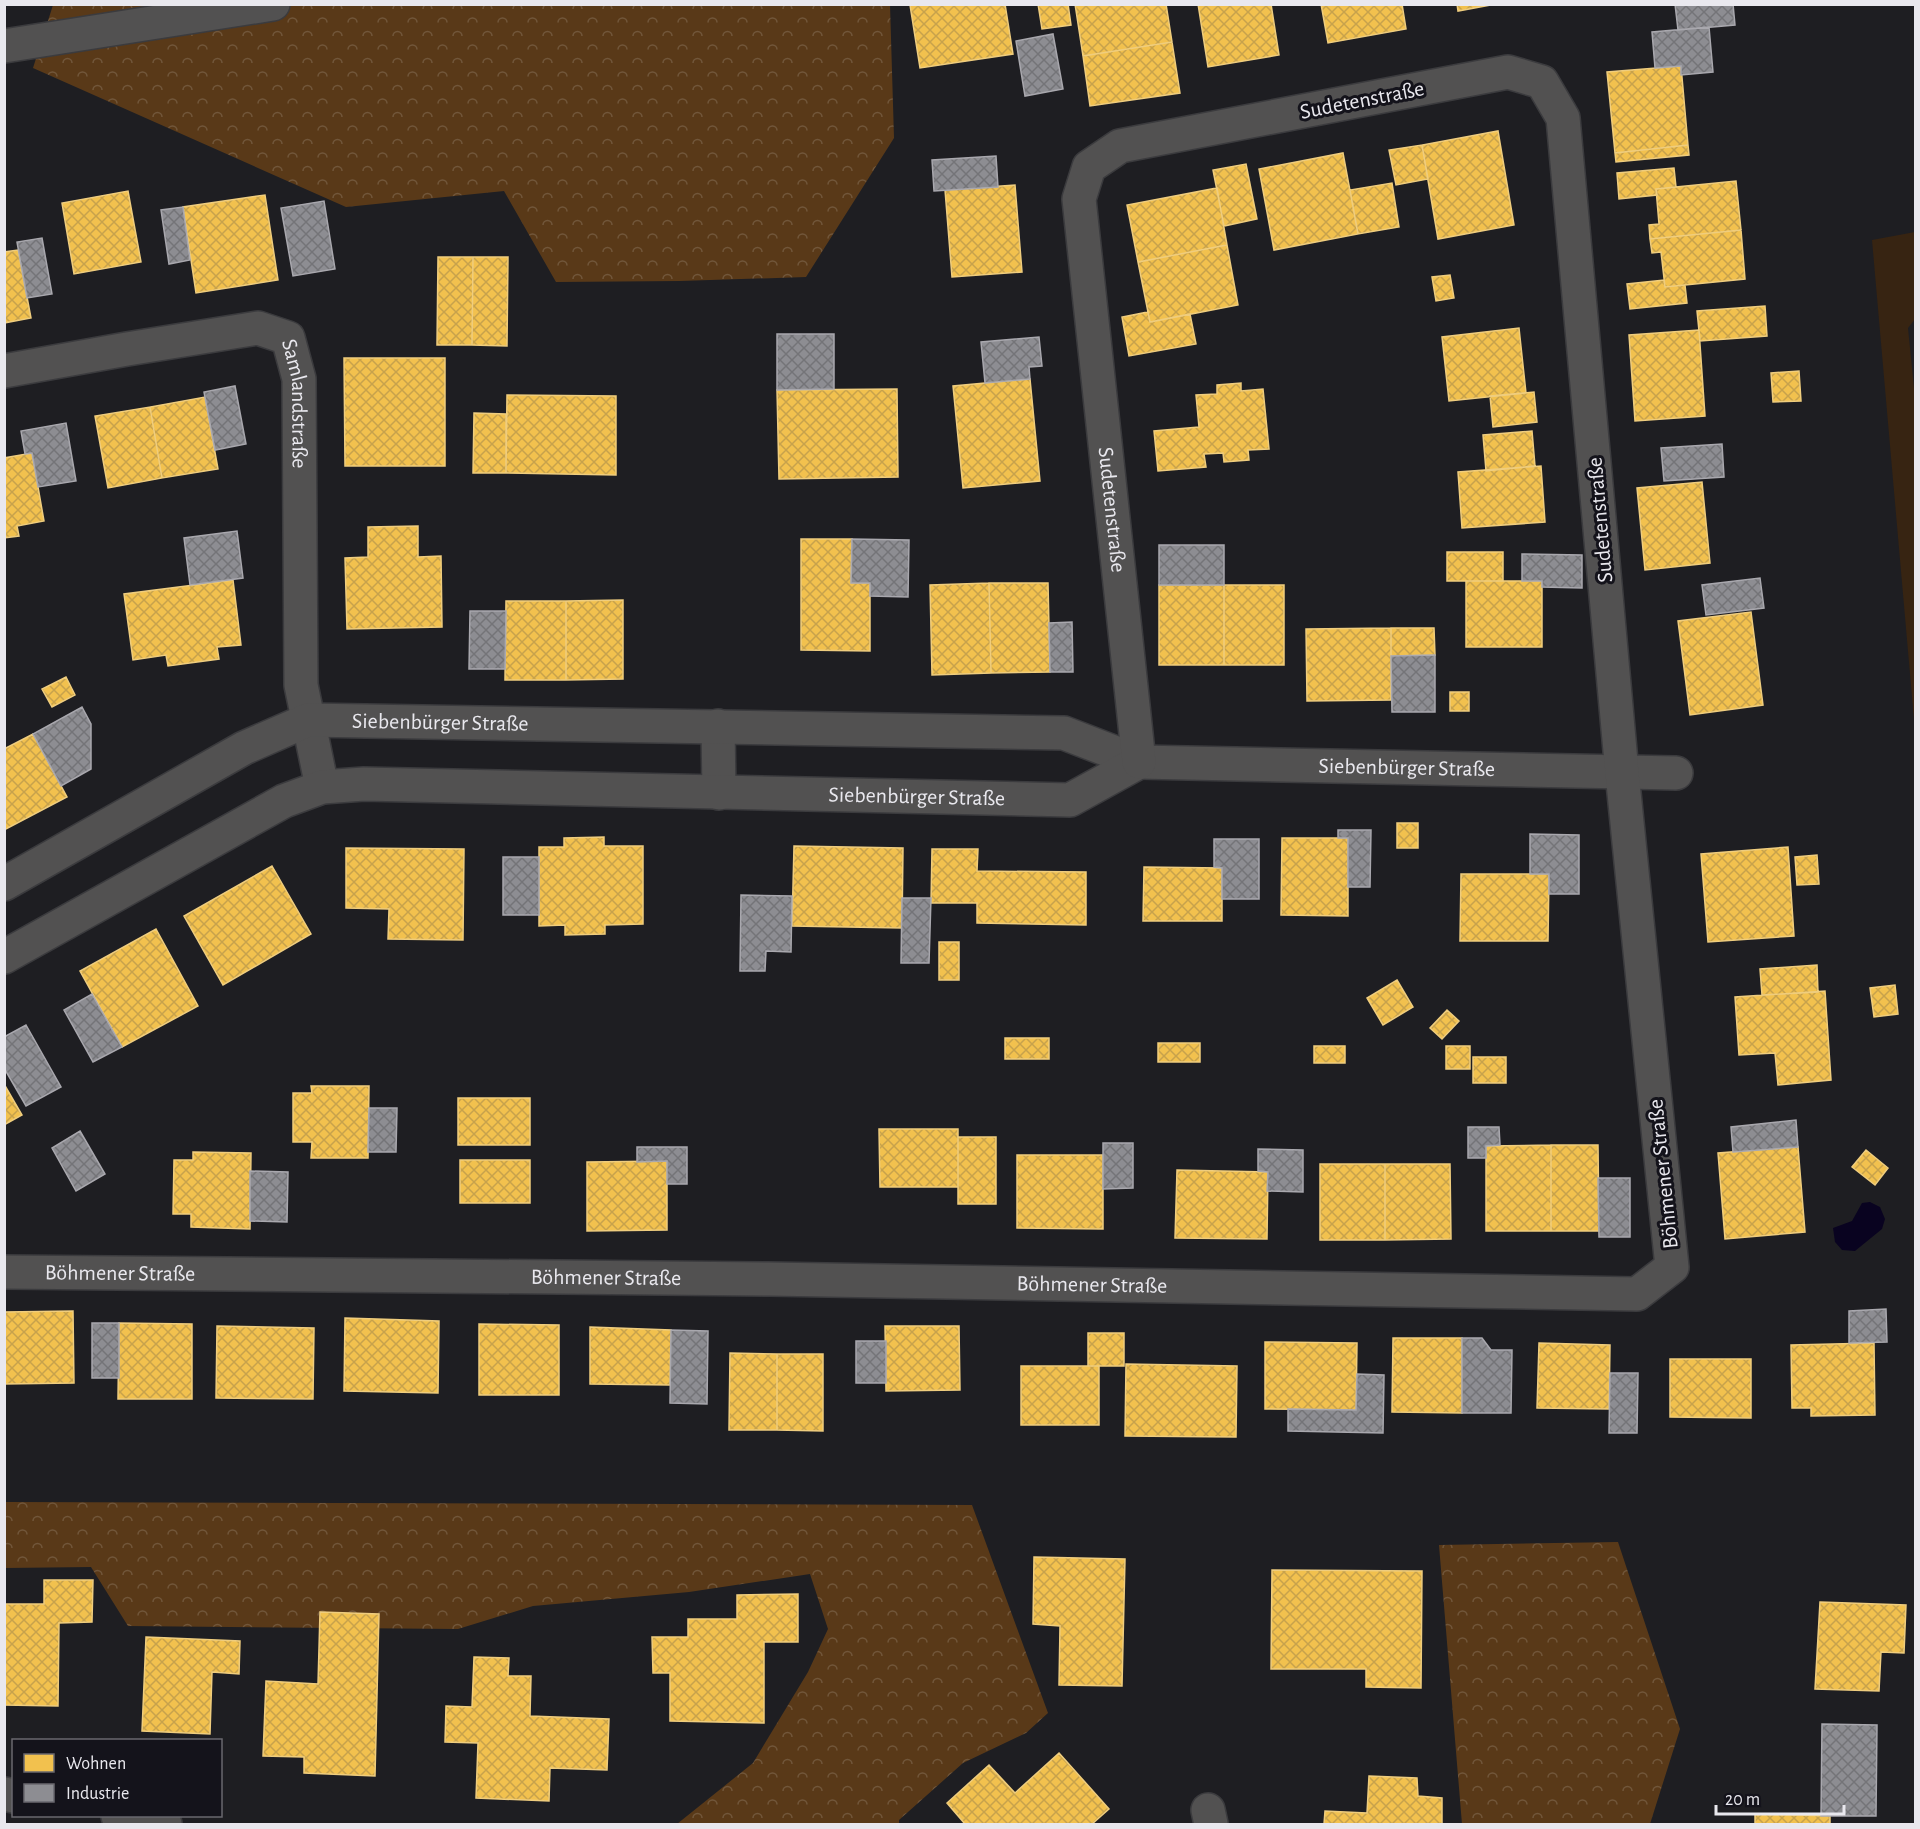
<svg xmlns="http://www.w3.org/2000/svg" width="1920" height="1829" font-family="'Alegreya Sans',sans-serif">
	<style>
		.green { fill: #372412 }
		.forest { fill: url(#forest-crowns) }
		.water { fill: #090320 }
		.homes { fill: url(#homes-cross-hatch); stroke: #efcd7e; stroke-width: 1.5 }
		.industry { fill: url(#industry-cross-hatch); stroke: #a9a8ae; stroke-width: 1.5 }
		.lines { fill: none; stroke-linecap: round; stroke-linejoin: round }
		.minor-casing { stroke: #3b3b3e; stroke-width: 36 }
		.minor { stroke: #525151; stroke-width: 33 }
		.labels { text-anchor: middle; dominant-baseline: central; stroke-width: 6; stroke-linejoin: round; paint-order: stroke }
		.street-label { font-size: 22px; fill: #e9e8ee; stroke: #14131b }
	</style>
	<defs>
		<pattern id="forest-crowns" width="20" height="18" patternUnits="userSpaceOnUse" patternTransform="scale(1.5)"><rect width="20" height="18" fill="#593918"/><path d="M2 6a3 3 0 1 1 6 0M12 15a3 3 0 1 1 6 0" fill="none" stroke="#71563a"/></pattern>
		<pattern id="homes-cross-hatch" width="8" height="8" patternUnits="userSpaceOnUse" patternTransform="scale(1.5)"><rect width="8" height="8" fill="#f2c14e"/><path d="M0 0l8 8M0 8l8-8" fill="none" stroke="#c7a24c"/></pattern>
		<pattern id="industry-cross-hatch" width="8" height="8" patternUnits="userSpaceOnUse" patternTransform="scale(1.5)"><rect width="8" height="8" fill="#8d8d92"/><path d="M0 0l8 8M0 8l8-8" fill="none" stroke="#747478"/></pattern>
	</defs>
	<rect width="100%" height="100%" fill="#1e1e22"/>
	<path class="green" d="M 1915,232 L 1915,319 L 1908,328 L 1916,408 L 1915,731 L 1872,240 Z"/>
	<path class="forest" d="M 53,5 L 890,5 L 894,138 L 806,277 L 679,281 L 556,282 L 504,191 L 346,207 L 33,68 Z
		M 4,1502 L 972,1505 L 1048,1713 L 1026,1733 L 963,1763 L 899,1820 L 899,1824 L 677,1824 L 753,1763 L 808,1672 L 828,1629 L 810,1574 L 689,1592 L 533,1606 L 458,1629 L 128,1626 L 91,1567 L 5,1568 Z
		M 1618,1542 L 1680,1729 L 1650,1824 L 1462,1824 L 1439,1545 Z"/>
	<path class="water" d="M 1870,1202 L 1880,1207 L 1885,1219 L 1882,1229 L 1855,1251 L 1842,1250 L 1835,1242 L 1833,1228 L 1852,1221 L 1862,1203 Z"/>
	<path class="homes" d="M 1005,4 L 1013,54 L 920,68 L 910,5 Z
		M 1038,4 L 1068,4 L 1071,25 L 1042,29 Z
		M 1075,4 L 1166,4 L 1172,42 L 1083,56 Z
		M 1198,4 L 1271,4 L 1279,55 L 1208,67 Z
		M 1321,4 L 1402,4 L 1406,29 L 1328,43 Z
		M 1457,4 L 1496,4 L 1458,11 Z
		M 1172,42 L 1180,93 L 1090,106 L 1083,56 Z
		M 1681,66 L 1688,145 L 1615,153 L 1607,72 Z
		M 1498,131 L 1514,225 L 1438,239 L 1422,145 Z
		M 1422,145 L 1428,179 L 1396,185 L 1389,150 Z
		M 1688,145 L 1689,155 L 1616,162 L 1615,153 Z
		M 1343,153 L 1358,234 L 1274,250 L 1259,169 Z
		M 1246,164 L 1257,219 L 1224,226 L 1213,170 Z
		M 1674,168 L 1676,187 L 1656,189 L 1657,195 L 1619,199 L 1617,173 Z
		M 1736,181 L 1741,230 L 1650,239 L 1649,225 L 1659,224 L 1656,189 Z
		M 1392,183 L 1399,227 L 1358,234 L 1350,190 Z
		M 1015,185 L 1022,272 L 952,277 L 945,190 Z
		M 1217,188 L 1227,245 L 1138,262 L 1127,205 Z
		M 128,191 L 141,262 L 74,274 L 62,203 Z
		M 265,195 L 278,280 L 196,293 L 183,207 Z
		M 1741,230 L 1745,279 L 1665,287 L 1661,252 L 1652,253 L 1650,239 Z
		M 1227,245 L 1238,305 L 1150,322 L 1138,262 Z
		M 18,250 L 31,318 L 4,323 L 4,252 Z
		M 438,257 L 473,257 L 472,345 L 437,345 Z
		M 473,257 L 508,257 L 507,346 L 472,345 Z
		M 1450,275 L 1454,298 L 1436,301 L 1432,277 Z
		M 1664,280 L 1665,287 L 1685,285 L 1687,303 L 1630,309 L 1627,284 Z
		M 1765,306 L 1767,336 L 1700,341 L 1697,311 Z
		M 1148,312 L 1150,322 L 1190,314 L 1196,344 L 1129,356 L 1122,317 Z
		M 1519,328 L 1526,393 L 1449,401 L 1442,337 Z
		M 1699,330 L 1705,416 L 1635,421 L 1629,335 Z
		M 344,358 L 445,358 L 445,466 L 345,466 Z
		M 1799,371 L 1801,401 L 1773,402 L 1771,373 Z
		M 1030,379 L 1040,481 L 963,488 L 953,386 Z
		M 1241,383 L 1241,391 L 1263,389 L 1269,449 L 1248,450 L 1249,460 L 1224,462 L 1223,453 L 1204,454 L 1206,467 L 1158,471 L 1154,431 L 1199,427 L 1196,395 L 1217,394 L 1217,385 Z
		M 897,389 L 898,477 L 779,479 L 777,390 Z
		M 1534,392 L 1537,422 L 1493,427 L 1490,396 Z
		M 507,395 L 616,396 L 616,475 L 506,473 Z
		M 205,397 L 218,469 L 162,478 L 150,407 Z
		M 150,407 L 162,478 L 108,488 L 95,416 Z
		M 474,413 L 506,414 L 506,473 L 473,473 Z
		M 1532,431 L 1535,466 L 1486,471 L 1483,435 Z
		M 32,453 L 44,521 L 17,526 L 19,536 L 4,538 L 4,458 Z
		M 1541,466 L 1545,522 L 1462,528 L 1458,472 Z
		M 1702,482 L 1710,563 L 1645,570 L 1637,488 Z
		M 418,526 L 418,557 L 441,556 L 442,627 L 347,629 L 345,558 L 368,557 L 368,527 Z
		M 801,539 L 852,539 L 851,583 L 870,583 L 870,651 L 801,650 Z
		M 1447,552 L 1503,552 L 1503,581 L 1447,581 Z
		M 233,580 L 241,645 L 217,647 L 219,659 L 168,666 L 166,655 L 133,660 L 124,594 Z
		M 1466,581 L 1542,581 L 1542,647 L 1466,647 Z
		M 989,583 L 1048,583 L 1050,672 L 991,673 Z
		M 989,583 L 991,673 L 932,675 L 930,585 Z
		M 1159,585 L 1224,585 L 1224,665 L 1159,665 Z
		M 1224,585 L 1284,585 L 1284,665 L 1224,665 Z
		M 623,600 L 623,679 L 566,680 L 566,601 Z
		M 506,601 L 566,601 L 566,680 L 505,680 Z
		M 1751,612 L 1763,705 L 1690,715 L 1678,621 Z
		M 1391,628 L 1391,700 L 1307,701 L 1306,629 Z
		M 1391,628 L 1434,628 L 1435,655 L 1391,656 Z
		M 66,677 L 75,695 L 52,707 L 42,689 Z
		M 1450,692 L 1469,692 L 1469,711 L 1450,711 Z
		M 33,734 L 67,797 L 4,830 L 4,749 Z
		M 1397,823 L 1418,823 L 1418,848 L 1397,848 Z
		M 604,837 L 604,846 L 643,846 L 643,924 L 605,925 L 605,934 L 565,935 L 565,925 L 539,926 L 539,847 L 564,847 L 564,838 Z
		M 1282,838 L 1348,838 L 1348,916 L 1281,915 Z
		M 794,846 L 903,848 L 902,928 L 792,926 Z
		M 1788,847 L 1794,936 L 1708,942 L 1701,854 Z
		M 346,848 L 464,849 L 463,940 L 388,939 L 389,909 L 346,908 Z
		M 932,849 L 978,849 L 977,871 L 1086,872 L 1086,925 L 977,923 L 977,903 L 931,903 Z
		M 1817,855 L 1819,884 L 1797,885 L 1795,857 Z
		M 272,866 L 311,934 L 223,985 L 184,916 Z
		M 1144,867 L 1222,868 L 1222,921 L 1143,921 Z
		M 1461,874 L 1549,874 L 1548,941 L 1460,941 Z
		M 156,929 L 198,1006 L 122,1047 L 80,971 Z
		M 939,942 L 959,942 L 959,980 L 939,980 Z
		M 1817,965 L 1818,992 L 1762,995 L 1760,969 Z
		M 1397,980 L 1413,1007 L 1383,1025 L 1367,998 Z
		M 1895,985 L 1898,1014 L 1874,1017 L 1870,988 Z
		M 1825,991 L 1831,1080 L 1778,1085 L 1775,1053 L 1739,1055 L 1735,997 Z
		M 1447,1010 L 1459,1021 L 1442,1039 L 1430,1028 Z
		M 1005,1038 L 1049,1038 L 1049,1059 L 1005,1059 Z
		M 1158,1043 L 1200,1043 L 1200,1062 L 1158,1062 Z
		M 1314,1046 L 1345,1046 L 1345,1063 L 1314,1063 Z
		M 1446,1046 L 1470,1046 L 1470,1069 L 1446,1069 Z
		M 1473,1057 L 1506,1057 L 1506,1083 L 1473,1083 Z
		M 4,1084 L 22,1115 L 4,1125 Z
		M 311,1086 L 369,1086 L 368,1158 L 311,1158 L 312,1142 L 293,1142 L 293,1093 L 312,1093 Z
		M 458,1098 L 530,1098 L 530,1145 L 458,1145 Z
		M 879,1129 L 958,1129 L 958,1187 L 880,1187 Z
		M 958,1137 L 996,1137 L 996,1204 L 958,1204 Z
		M 1551,1145 L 1598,1145 L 1599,1231 L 1551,1231 Z
		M 1551,1145 L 1551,1231 L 1486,1231 L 1486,1146 Z
		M 1798,1147 L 1805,1232 L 1725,1239 L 1718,1153 Z
		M 1866,1150 L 1888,1168 L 1875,1185 L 1852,1167 Z
		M 193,1152 L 251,1153 L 250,1229 L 191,1227 L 191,1214 L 173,1214 L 174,1160 L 193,1160 Z
		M 1017,1155 L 1103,1155 L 1103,1229 L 1017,1228 Z
		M 460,1160 L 530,1160 L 530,1203 L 460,1203 Z
		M 667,1161 L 667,1230 L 587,1231 L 587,1162 Z
		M 1320,1164 L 1385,1164 L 1385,1240 L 1320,1240 Z
		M 1385,1164 L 1450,1164 L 1451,1239 L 1385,1240 Z
		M 1177,1170 L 1268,1172 L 1267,1239 L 1175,1238 Z
		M 73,1311 L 74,1383 L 4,1384 L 4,1312 Z
		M 345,1318 L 439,1321 L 438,1393 L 344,1391 Z
		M 119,1323 L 192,1324 L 192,1399 L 118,1399 Z
		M 479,1324 L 559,1325 L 559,1395 L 479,1395 Z
		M 217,1326 L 314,1328 L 313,1399 L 216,1398 Z
		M 885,1326 L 959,1326 L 960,1390 L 886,1391 Z
		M 590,1327 L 671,1330 L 670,1385 L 590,1384 Z
		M 1088,1333 L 1124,1333 L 1124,1366 L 1088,1366 Z
		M 1393,1338 L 1462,1338 L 1462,1413 L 1392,1412 Z
		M 1265,1342 L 1357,1343 L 1356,1410 L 1265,1409 Z
		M 1539,1343 L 1610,1345 L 1609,1409 L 1537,1408 Z
		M 1874,1343 L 1875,1415 L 1811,1416 L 1811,1408 L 1792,1408 L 1791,1345 Z
		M 730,1353 L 777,1354 L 777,1430 L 729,1430 Z
		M 777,1354 L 823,1354 L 823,1431 L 777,1430 Z
		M 1670,1359 L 1751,1359 L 1751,1418 L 1670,1417 Z
		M 1126,1364 L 1237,1366 L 1236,1437 L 1125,1436 Z
		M 1021,1366 L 1099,1366 L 1099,1425 L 1021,1425 Z
		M 1034,1557 L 1125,1559 L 1122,1686 L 1059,1685 L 1060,1626 L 1033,1624 Z
		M 1272,1570 L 1422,1571 L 1421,1688 L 1366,1687 L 1366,1669 L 1271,1669 Z
		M 44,1580 L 93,1580 L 92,1622 L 59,1623 L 58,1706 L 4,1705 L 4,1604 L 44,1604 Z
		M 798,1594 L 798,1642 L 764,1642 L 764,1723 L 670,1721 L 670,1673 L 653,1673 L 652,1637 L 688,1637 L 688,1619 L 737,1619 L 737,1595 Z
		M 1820,1602 L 1906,1605 L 1904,1653 L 1881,1652 L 1879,1691 L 1815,1689 Z
		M 320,1612 L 379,1614 L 375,1776 L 304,1773 L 304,1757 L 263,1756 L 266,1681 L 318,1684 Z
		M 146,1637 L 240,1641 L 239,1674 L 212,1672 L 210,1734 L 142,1731 Z
		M 474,1657 L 509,1658 L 508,1676 L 531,1676 L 530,1716 L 609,1719 L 607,1770 L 550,1768 L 549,1801 L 476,1798 L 478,1743 L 445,1742 L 446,1706 L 472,1707 Z
		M 1059,1753 L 1109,1809 L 1092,1824 L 965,1824 L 947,1803 L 989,1765 L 1015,1793 Z
		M 1369,1776 L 1417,1778 L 1418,1796 L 1442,1798 L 1442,1824 L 1324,1824 L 1325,1811 L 1367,1813 Z
		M 1755,1814 L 1830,1816 L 1830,1824 L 1755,1824 Z"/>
	<path class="industry" d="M 1675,4 L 1733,4 L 1735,25 L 1678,30 Z
		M 1709,27 L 1713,72 L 1681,75 L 1681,66 L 1655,68 L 1652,32 Z
		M 1053,34 L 1063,89 L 1025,96 L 1016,41 Z
		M 996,156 L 998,187 L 934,191 L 932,160 Z
		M 324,201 L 335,269 L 293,276 L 281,208 Z
		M 183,207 L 190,260 L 169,264 L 161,210 Z
		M 42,238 L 52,294 L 27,298 L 17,242 Z
		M 777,334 L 834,334 L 834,389 L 777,390 Z
		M 1039,337 L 1042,366 L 1029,367 L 1030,379 L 985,383 L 981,342 Z
		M 235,386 L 246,444 L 215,450 L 204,392 Z
		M 66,423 L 76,481 L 38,487 L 32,453 L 25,454 L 21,431 Z
		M 1722,444 L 1724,477 L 1664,481 L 1661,448 Z
		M 237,531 L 243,578 L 190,585 L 184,538 Z
		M 852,539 L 909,540 L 908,597 L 870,596 L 870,583 L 851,583 Z
		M 1159,545 L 1224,545 L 1224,585 L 1159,585 Z
		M 1522,554 L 1582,555 L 1582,588 L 1542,587 L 1542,581 L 1522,581 Z
		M 1760,578 L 1764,608 L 1706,615 L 1702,585 Z
		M 470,611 L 506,611 L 505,669 L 469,669 Z
		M 1072,622 L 1073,672 L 1050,672 L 1049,623 Z
		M 1435,655 L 1435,712 L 1392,712 L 1391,656 Z
		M 82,707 L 91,724 L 91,769 L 61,786 L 33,734 Z
		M 1338,830 L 1371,830 L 1370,887 L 1348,887 L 1348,838 L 1338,838 Z
		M 1530,834 L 1579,835 L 1579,894 L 1549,894 L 1549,874 L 1530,874 Z
		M 1214,839 L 1259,839 L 1259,899 L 1222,899 L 1222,868 L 1214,867 Z
		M 503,857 L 539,857 L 539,915 L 503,915 Z
		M 741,895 L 792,896 L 791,952 L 766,951 L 765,971 L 740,971 Z
		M 902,898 L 931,898 L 929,963 L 901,963 Z
		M 92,994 L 122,1047 L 93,1062 L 64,1010 Z
		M 26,1025 L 61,1087 L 26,1106 L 4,1068 L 4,1037 Z
		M 369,1108 L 397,1108 L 396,1152 L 368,1152 Z
		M 1796,1120 L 1798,1147 L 1733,1152 L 1731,1127 Z
		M 1468,1127 L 1499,1127 L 1500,1145 L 1486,1146 L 1486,1158 L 1468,1158 Z
		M 80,1131 L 105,1174 L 76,1191 L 52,1148 Z
		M 1103,1143 L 1133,1143 L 1133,1188 L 1103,1189 Z
		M 637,1147 L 687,1147 L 687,1184 L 667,1184 L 667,1161 L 637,1162 Z
		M 1258,1149 L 1303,1150 L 1303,1192 L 1267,1191 L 1268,1172 L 1258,1171 Z
		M 250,1171 L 288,1172 L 287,1222 L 250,1221 Z
		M 1598,1178 L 1630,1178 L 1630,1237 L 1599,1237 Z
		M 1886,1309 L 1887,1342 L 1849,1343 L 1849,1311 Z
		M 92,1323 L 119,1323 L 119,1378 L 92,1378 Z
		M 671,1330 L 708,1331 L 707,1404 L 670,1403 Z
		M 1462,1338 L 1482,1338 L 1491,1350 L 1512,1350 L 1511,1413 L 1462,1413 Z
		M 856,1341 L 886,1341 L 886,1383 L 856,1383 Z
		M 1610,1373 L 1638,1373 L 1637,1433 L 1609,1433 Z
		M 1357,1374 L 1384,1375 L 1383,1433 L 1288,1431 L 1288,1409 L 1356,1410 Z
		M 1822,1724 L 1877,1725 L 1876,1816 L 1821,1816 Z"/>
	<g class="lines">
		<g class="minor-casing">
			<g id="minor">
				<path d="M 4,46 L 273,4"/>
				<path id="s1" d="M 4,371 L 127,349 L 258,328 L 288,338 L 299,379 L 301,685 L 322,787"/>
				<path d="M 718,726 L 719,793"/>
				<path id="s2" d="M 4,884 L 244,748 L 308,720 L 1064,733 L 1139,762 L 1676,773"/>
				<path id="s3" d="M 4,957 L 284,801 L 322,787 L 364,784 L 1070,800 L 1139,762"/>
				<path id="s4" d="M 4,1272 L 769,1279 L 1637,1294 L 1672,1267 L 1622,773 L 1563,118 L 1542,82 L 1508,72 L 1120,146 L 1089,167 L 1079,199 L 1139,762"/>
				<path d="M 4,1794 L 14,1796"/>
				<path d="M 1208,1810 L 1211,1824"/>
				<path d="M 118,1816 L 165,1824"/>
			</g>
		</g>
		<use href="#minor" class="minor"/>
	</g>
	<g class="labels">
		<g class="street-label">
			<text transform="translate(1362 100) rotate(-11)">Sudetenstraße</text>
			<text stroke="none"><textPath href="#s1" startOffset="356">Samlandstraße</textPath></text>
			<text stroke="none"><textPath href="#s4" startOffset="3687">Sudetenstraße</textPath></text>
			<text transform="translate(1600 520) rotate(-95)">Sudetenstraße</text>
			<text stroke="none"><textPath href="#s2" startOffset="478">Siebenbürger Straße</textPath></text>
			<text stroke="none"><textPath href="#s2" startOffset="1450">Siebenbürger Straße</textPath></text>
			<text stroke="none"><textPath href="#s3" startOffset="956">Siebenbürger Straße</textPath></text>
			<text transform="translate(1663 1174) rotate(-96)">Böhmener Straße</text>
			<text stroke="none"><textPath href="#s4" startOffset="116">Böhmener Straße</textPath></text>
			<text stroke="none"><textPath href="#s4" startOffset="602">Böhmener Straße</textPath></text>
			<text stroke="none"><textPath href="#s4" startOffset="1088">Böhmener Straße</textPath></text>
		</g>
	</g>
	<rect width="1920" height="1829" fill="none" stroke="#e9e8ee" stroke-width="12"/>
	<rect x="12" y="1739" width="210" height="78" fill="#14131b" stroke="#69686f" stroke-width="1.5"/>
	<rect x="24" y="1754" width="30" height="18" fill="#f2c14e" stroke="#69686f" stroke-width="1.5"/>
	<text x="66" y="1769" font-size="18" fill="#e9e8ee">Wohnen</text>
	<rect x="24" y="1784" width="30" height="18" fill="#8d8d92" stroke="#69686f" stroke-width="1.5"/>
	<text x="66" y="1799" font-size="18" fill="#e9e8ee">Industrie</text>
	<path d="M1716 1805v9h128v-9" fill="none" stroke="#e9e8ee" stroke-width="3"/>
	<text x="1725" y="1805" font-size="18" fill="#e9e8ee" stroke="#14131b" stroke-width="4.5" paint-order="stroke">20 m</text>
</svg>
